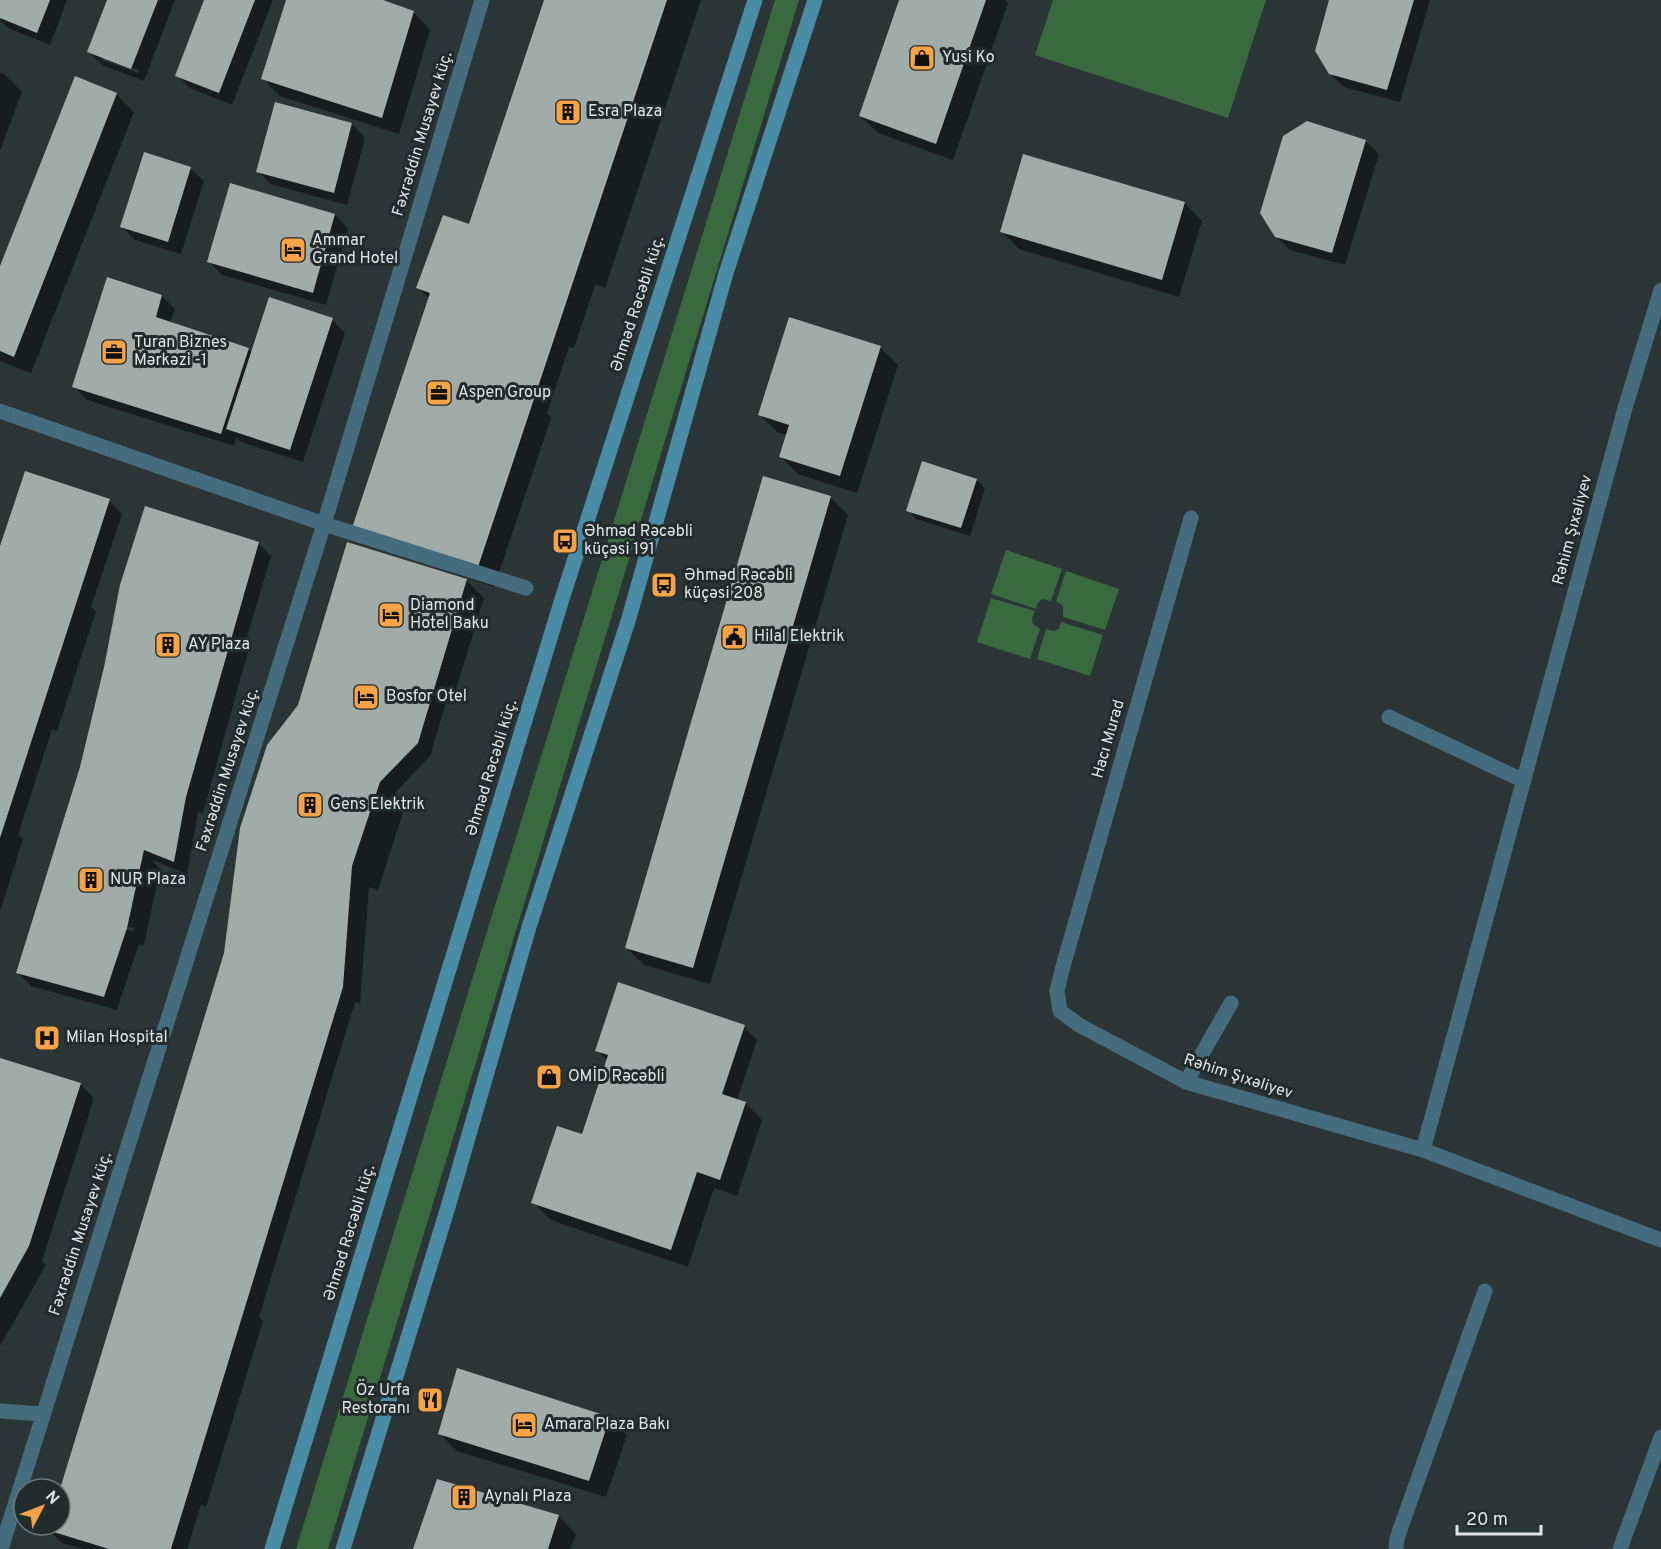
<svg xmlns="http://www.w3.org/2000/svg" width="1661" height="1549" font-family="Overpass,sans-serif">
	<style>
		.green { fill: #39693e }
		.shadow { fill: #0007; fill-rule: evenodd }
		.building { fill: #a1aca8 }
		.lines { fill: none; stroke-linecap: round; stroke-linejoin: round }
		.pedestrian { stroke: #456c7d; stroke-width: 15 }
		.minor { stroke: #456c7d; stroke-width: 15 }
		.tertiary { stroke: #456c7d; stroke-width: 15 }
		.secondary { stroke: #4a8ba6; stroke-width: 15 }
		.labels { text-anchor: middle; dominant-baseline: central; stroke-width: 6; stroke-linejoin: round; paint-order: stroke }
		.poi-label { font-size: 16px; fill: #e0e6e6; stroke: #222b2c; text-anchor: start }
		.street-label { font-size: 16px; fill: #e0e6e6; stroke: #222b2c }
	</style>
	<rect width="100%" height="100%" fill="#2b3536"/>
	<path class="green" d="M 775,0 L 799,0 L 328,1549 L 296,1549 Z
		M 1053,0 L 1266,0 L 1228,118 L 1035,55 Z
		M 1006,550 L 1062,569 L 1051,601 L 1042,599 L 1038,603 L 1036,609 L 991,594 Z
		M 1066,571 L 1119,589 L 1105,630 L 1063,617 L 1063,606 L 1056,601 Z
		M 991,598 L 1035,611 L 1032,618 L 1033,624 L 1040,629 L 1030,659 L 977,642 Z
		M 1061,622 L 1103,635 L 1090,676 L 1037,659 L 1046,629 L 1054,631 L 1059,629 Z"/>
	<path class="shadow" d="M 1,0 L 67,0 L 50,45 L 8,28 L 0,20 Z
		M 109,0 L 175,0 L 144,81 L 102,65 L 89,52 ZM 102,57 L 139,70 L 138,73 L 102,60 Z
		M 206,0 L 273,0 L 232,105 L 190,88 L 177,75 Z
		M 287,0 L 379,0 L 413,12 L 430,30 L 399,134 L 280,96 L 263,78 Z
		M 546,0 L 701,0 L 605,288 L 595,285 L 574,348 L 569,347 L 547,413 L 551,418 L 494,587 L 371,545 L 430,299 L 418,288 L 475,228 Z
		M 901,0 L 1005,0 L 1008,3 L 953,160 L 878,133 L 860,116 Z
		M 1331,0 L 1430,0 L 1400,102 L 1344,87 L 1330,74 Z
		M 0,73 L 5,75 L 22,92 L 0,151 Z
		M 116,94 L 134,112 L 31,373 L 0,361 L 0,270 Z
		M 352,124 L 365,138 L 347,205 L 271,184 L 258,171 Z
		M 1365,141 L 1379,154 L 1345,265 L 1290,250 L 1276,236 Z
		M 1024,156 L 1185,203 L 1202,221 L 1179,297 L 1019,249 L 1002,232 Z
		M 190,168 L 204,181 L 181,254 L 135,240 L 122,227 Z
		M 335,215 L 348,228 L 326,305 L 222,275 L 209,261 Z
		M 162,296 L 175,309 L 170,323 L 248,349 L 252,353 L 332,320 L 345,333 L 303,462 L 241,442 L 236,437 L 234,446 L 87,400 L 74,386 Z
		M 880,347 L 898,365 L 857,493 L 798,474 L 780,456 L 787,435 L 777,432 L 760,415 Z
		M 976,480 L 985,488 L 970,536 L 916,519 L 908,510 Z
		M 830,497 L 848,515 L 710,984 L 644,965 L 626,947 Z
		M 109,501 L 122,514 L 91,607 L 96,611 L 57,731 L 52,729 L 18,835 L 23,839 L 0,911 L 0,551 Z
		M 258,543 L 271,556 L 247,637 L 251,641 L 203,813 L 198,812 L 187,874 L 152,860 L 160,869 L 144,945 L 139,944 L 117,1010 L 31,986 L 18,973 ZM 56,913 L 135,928 L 134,931 L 56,916 Z
		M 466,580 L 484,598 L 451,705 L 446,703 L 430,756 L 392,796 L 404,809 L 378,890 L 369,887 L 360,1004 L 355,1002 L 259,1317 L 263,1321 L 206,1507 L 201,1505 L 187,1549 L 83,1549 L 62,1543 L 49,1530 L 60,1525 L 60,1494 Z
		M 744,1027 L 757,1040 L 737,1100 L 745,1103 L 762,1120 L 737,1196 L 714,1188 L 688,1267 L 551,1220 L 533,1202 L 583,1136 L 608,1061 L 597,1050 Z
		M 0,1060 L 81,1085 L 94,1098 L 42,1261 L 46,1265 L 0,1346 Z
		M 609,1418 L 627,1435 L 606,1497 L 457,1451 L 440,1434 Z
		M 558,1516 L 576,1534 L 570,1549 L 414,1549 Z"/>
	<path class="building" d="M 0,0 L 50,0 L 37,33 L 0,18 Z
		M 107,0 L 158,0 L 131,69 L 87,52 Z
		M 204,0 L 255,0 L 219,93 L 175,76 Z
		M 286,0 L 383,0 L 414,11 L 382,118 L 261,79 Z
		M 544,0 L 667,0 L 477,570 L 352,528 L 430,293 L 416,288 L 443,215 L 469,224 Z
		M 899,0 L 986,0 L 936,144 L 859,116 Z
		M 1329,0 L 1414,0 L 1387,90 L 1329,74 L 1315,51 Z
		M 75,76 L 117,93 L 14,357 L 0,351 L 0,266 Z
		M 275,102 L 352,123 L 334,193 L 256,172 Z
		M 1307,121 L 1366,140 L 1332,253 L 1275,237 L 1260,213 L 1283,136 Z
		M 144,152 L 191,167 L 168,242 L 120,227 Z
		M 1023,154 L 1185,202 L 1162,280 L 1000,232 Z
		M 230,183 L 335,214 L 313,293 L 207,262 Z
		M 107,277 L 162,295 L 156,317 L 249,348 L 221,434 L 72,387 Z
		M 269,297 L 333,318 L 290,450 L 226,429 Z
		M 789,317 L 881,346 L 840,476 L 779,457 L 789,425 L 758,415 Z
		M 922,461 L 977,479 L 961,528 L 906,511 Z
		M 25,471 L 110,499 L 0,838 L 0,546 Z
		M 763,476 L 831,496 L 693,968 L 625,948 Z
		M 145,506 L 259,542 L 186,797 L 174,862 L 144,850 L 127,928 L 104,997 L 16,973 L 80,767 L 104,667 L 120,585 Z
		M 347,542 L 467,579 L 418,743 L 380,782 L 352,866 L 343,987 L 171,1549 L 109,1549 L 47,1530 L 49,1525 L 60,1525 L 60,1489 L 224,953 L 240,828 L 267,745 L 298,705 Z
		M 618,982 L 745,1025 L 722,1094 L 746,1102 L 720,1180 L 697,1172 L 671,1250 L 531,1203 L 557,1126 L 582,1134 L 608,1055 L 595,1051 Z
		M 0,1058 L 81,1083 L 29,1246 L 0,1298 Z
		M 457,1368 L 610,1417 L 589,1481 L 438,1434 Z
		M 437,1479 L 559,1515 L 548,1549 L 413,1549 Z"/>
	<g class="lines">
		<path class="pedestrian" d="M 324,524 L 526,588"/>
		<path class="minor" d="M 1191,518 L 1062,970 L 1057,991 L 1060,1011 L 1079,1025 L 1186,1082 L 1423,1150 L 1661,1240
			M 1389,717 L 1524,781
			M 1186,1082 L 1231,1003
			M 1423,1150 L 1625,408 L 1661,290
			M 1396,1549 L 1397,1538 L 1485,1291
			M 1620,1549 L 1661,1437"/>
		<path class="tertiary" d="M 0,411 L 324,524
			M 0,1411 L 43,1414
			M 1,1549 L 324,524 L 482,0"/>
		<path class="secondary" d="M 272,1549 L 562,599 L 755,0
			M 343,1549 L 448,1207 L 529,927 L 629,618 L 726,273 L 815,0"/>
	</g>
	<defs>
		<g id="shop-square" transform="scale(1.35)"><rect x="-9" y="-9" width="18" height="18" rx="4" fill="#f5a346" stroke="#222b2c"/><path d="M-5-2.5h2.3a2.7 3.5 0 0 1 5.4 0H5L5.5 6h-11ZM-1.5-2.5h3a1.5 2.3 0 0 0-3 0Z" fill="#111"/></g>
		<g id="building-square" transform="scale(1.35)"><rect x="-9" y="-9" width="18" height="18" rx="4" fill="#f5a346" stroke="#222b2c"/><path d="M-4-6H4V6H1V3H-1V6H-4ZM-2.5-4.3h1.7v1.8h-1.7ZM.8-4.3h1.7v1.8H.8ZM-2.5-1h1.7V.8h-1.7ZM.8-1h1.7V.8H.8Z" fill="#111"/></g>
		<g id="hotel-square" transform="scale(1.35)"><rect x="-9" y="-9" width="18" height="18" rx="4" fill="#f5a346" stroke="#222b2c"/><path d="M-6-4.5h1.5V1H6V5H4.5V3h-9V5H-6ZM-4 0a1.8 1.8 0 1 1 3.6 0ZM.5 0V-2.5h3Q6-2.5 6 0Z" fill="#111"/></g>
		<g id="office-square" transform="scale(1.35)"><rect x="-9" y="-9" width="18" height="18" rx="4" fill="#f5a346" stroke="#222b2c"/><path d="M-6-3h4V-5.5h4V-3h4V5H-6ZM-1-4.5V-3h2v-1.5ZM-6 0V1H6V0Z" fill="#111"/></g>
		<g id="bus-square" transform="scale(1.35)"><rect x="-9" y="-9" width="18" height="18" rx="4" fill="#f5a346" stroke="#222b2c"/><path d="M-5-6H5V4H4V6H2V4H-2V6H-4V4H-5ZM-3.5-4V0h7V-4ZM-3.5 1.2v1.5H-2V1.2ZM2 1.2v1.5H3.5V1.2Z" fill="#111"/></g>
		<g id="civic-square" transform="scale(1.35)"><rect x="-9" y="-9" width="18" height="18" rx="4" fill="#f5a346" stroke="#222b2c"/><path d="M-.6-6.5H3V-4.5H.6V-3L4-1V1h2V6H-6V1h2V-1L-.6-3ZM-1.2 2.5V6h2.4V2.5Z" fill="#111"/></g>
		<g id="hospital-square" transform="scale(1.35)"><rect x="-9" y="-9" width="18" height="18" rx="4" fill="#f5a346" stroke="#222b2c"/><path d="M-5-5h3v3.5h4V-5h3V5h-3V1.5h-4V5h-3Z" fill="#111"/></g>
		<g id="restaurant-square" transform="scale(1.35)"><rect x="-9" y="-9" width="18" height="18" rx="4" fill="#f5a346" stroke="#222b2c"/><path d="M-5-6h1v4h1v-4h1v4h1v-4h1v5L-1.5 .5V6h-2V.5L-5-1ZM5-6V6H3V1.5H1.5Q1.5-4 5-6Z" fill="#111"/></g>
	</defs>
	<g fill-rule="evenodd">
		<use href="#shop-square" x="922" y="58"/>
		<use href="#building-square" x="568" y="112"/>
		<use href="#hotel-square" x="293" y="250"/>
		<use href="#office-square" x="114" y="352"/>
		<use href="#office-square" x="439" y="393"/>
		<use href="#bus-square" x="565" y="541"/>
		<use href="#bus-square" x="664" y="585"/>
		<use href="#hotel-square" x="391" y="615"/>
		<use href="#civic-square" x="734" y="637"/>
		<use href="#building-square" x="168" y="645"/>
		<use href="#hotel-square" x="366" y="697"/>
		<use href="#building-square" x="310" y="805"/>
		<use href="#building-square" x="91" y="880"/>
		<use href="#hospital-square" x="47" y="1038"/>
		<use href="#shop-square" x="549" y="1077"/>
		<use href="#restaurant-square" x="430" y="1400"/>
		<use href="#hotel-square" x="524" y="1425"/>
		<use href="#building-square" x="464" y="1497"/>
	</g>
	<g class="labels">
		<g class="poi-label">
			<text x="942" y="58">Yusi Ko</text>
			<text x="588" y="112">Esra Plaza</text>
			<text x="312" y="241">Ammar<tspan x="312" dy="18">Grand Hotel</tspan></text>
			<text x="134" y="343">Turan Biznes<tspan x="134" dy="18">Mərkəzi -1</tspan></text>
			<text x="458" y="393">Aspen Group</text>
			<text x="584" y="532">Əhməd Rəcəbli<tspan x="584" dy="18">küçəsi 191</tspan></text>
			<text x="684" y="576">Əhməd Rəcəbli<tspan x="684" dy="18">küçəsi 208</tspan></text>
			<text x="410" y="606">Diamond<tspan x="410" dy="18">Hotel Baku</tspan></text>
			<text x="754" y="637">Hilal Elektrik</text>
			<text x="188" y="645">AY Plaza</text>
			<text x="386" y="697">Bosfor Otel</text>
			<text x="330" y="805">Gens Elektrik</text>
			<text x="110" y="880">NUR Plaza</text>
			<text x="66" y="1038">Milan Hospital</text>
			<text x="568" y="1077">OMİD Rəcəbli</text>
			<text x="410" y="1391" text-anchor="end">Öz Urfa<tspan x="410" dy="18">Restoranı</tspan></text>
			<text x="544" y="1425">Amara Plaza Bakı</text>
			<text x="484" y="1497">Aynalı Plaza</text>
		</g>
		<g class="street-label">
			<text transform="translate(423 134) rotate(-73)">Fəxrəddin Musayev küç.</text>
			<text transform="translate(638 304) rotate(-72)">Əhməd Rəcəbli küç.</text>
			<text transform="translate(1573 530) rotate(-75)">Rəhim Şıxəliyev</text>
			<text transform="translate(1109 739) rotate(-74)">Hacı Murad</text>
			<text transform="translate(492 768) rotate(-73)">Əhməd Rəcəbli küç.</text>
			<text transform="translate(228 770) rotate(-72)">Fəxrəddin Musayev küç.</text>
			<text transform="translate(1238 1077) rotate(18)">Rəhim Şıxəliyev</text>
			<text transform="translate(350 1233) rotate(-73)">Əhməd Rəcəbli küç.</text>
			<text transform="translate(81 1234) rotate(-72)">Fəxrəddin Musayev küç.</text>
		</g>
	</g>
	<g transform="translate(42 1507) rotate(48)"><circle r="28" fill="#222b2c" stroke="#6e7676" stroke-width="1.5"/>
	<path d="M0-4.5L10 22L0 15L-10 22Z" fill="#f5a346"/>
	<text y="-9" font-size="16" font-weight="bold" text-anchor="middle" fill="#e0e6e6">N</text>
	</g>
	<path d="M1457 1525v9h84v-9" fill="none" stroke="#e0e6e6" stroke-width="3"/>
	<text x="1466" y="1525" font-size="18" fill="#e0e6e6" stroke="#222b2c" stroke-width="4.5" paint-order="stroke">20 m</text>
</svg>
